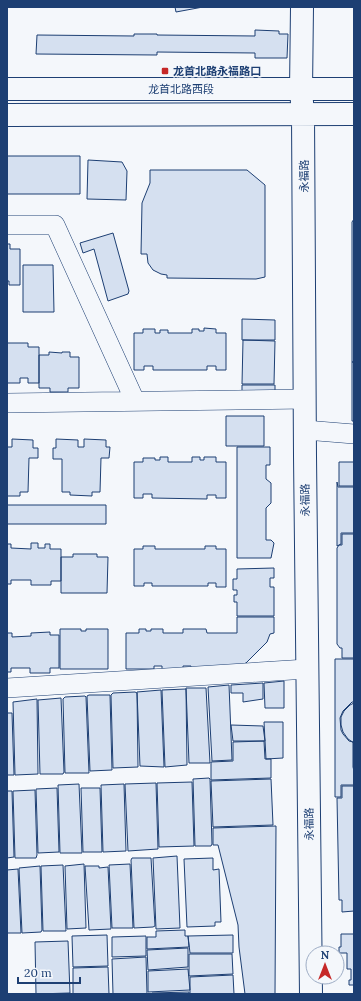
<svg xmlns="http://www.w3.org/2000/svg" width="361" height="1001" font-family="Lora,'Noto Sans SC',serif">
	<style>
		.building { fill: #d5e0f0; stroke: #1d3f73 }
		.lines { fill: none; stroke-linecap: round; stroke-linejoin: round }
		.street-casing { stroke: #1d3f73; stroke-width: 20 }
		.secondary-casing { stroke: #1d3f73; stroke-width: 24 }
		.street { stroke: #f4f7fb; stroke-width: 19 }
		.secondary { stroke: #f4f7fb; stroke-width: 22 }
		.poi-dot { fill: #c62828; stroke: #f4f7fb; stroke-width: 1.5 }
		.labels { text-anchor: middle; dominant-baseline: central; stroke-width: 3; stroke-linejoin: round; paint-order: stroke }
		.poi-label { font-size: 11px; font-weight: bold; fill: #1d3f73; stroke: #f4f7fb; text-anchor: start }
		.street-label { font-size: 11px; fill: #1d3f73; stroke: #f4f7fb }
	</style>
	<rect width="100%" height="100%" fill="#f4f7fb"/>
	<path class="building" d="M 175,7 L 203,7 L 176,12 Z
		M 255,30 L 279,31 L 279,34 L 288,34 L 287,58 L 255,58 L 255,53 L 157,52 L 157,55 L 36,54 L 37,35 L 134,36 L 134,34 L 157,34 L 157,35 L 255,36 Z
		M 7,156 L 80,156 L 80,194 L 7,194 Z
		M 88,160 L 122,162 L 127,171 L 126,200 L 87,199 Z
		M 150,170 L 247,170 L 265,185 L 265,277 L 256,279 L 167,278 L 167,275 L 161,274 L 153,270 L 148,263 L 147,254 L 141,254 L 142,203 L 150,183 Z
		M 354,219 L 354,362 L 352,362 L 352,222 Z
		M 113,233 L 129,291 L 128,294 L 108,301 L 94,249 L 83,253 L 80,243 Z
		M 7,244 L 10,244 L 10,249 L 20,249 L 20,285 L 9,285 L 9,281 L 7,281 Z
		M 23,265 L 53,265 L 54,312 L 23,312 Z
		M 242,319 L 275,320 L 275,340 L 242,340 Z
		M 204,328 L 216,329 L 216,333 L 226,333 L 226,370 L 216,370 L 216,366 L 207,366 L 207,370 L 153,370 L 153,366 L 144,366 L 144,370 L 134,370 L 134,333 L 143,333 L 143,329 L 155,329 L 155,333 L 160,333 L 160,330 L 168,330 L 168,333 L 192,333 L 192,329 L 199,329 L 199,331 L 204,331 Z
		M 243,340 L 275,341 L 274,384 L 242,384 Z
		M 7,343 L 28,343 L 28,347 L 39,347 L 39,383 L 28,383 L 28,378 L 20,378 L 20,383 L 7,383 Z
		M 49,352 L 62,353 L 62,352 L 70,352 L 70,357 L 79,357 L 79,388 L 68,388 L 68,392 L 50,392 L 50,388 L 39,388 L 39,355 L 49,355 Z
		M 352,362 L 354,362 L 354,421 L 352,421 Z
		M 242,385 L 275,385 L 275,393 L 242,393 Z
		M 226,416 L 264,416 L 264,446 L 226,446 Z
		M 12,439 L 33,440 L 33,448 L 38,448 L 38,458 L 29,458 L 28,492 L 20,492 L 20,496 L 7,496 L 7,447 L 12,447 Z
		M 56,439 L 78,440 L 78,447 L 84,447 L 84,439 L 106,440 L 106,447 L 110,447 L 109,458 L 101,458 L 100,492 L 92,492 L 92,496 L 70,495 L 70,492 L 62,492 L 62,459 L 53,459 L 53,448 L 56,448 Z
		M 237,447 L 270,447 L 270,465 L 266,465 L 266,479 L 271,483 L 271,503 L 266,508 L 266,540 L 271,540 L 274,543 L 271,558 L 237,558 Z
		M 160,457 L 168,457 L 168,462 L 192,462 L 192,457 L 200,457 L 200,460 L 204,460 L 204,457 L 216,457 L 216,462 L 226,462 L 226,498 L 216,498 L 216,495 L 207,495 L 207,499 L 152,498 L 152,494 L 143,494 L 143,498 L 134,498 L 134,462 L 143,462 L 143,458 L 155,458 L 155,460 L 160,460 Z
		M 339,462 L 354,462 L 354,486 L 339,486 Z
		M 337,482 L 338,487 L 354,487 L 354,533 L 341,533 L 341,544 L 337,546 Z
		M 7,505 L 106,505 L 106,524 L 7,524 Z
		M 342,534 L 354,534 L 354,658 L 342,658 L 342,648 L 340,648 L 337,644 L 337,548 L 339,545 L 342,545 Z
		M 31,543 L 38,543 L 38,548 L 45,548 L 45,544 L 50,544 L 50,549 L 61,549 L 61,581 L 51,581 L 51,585 L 31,585 L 31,580 L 11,580 L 11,584 L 7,584 L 7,544 L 11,544 L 11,548 L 31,549 Z
		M 143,546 L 155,546 L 155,549 L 205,549 L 205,546 L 216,546 L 216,549 L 226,549 L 226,587 L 216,587 L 216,583 L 208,583 L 208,586 L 152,586 L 152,583 L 144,583 L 144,586 L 134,586 L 134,549 L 143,549 Z
		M 73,554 L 97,554 L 97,557 L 108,557 L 107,593 L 61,593 L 61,557 L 73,557 Z
		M 274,568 L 274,578 L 270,578 L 270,587 L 274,587 L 274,616 L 237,616 L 237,602 L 234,602 L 234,595 L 237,595 L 237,590 L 233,590 L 233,579 L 237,579 L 237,569 Z
		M 237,617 L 274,617 L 274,633 L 270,634 L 267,642 L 246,663 L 237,666 L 191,669 L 191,666 L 183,666 L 183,669 L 162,669 L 162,666 L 154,666 L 154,669 L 126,669 L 126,633 L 139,633 L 139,629 L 146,629 L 146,631 L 151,631 L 151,629 L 163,629 L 163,633 L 183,633 L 183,629 L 206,629 L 207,633 L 237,633 Z
		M 60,629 L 81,629 L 81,631 L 86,631 L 86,629 L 108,629 L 108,669 L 60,669 Z
		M 50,632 L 50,635 L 59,635 L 59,668 L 50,668 L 50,673 L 30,673 L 30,668 L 11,668 L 11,672 L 7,672 L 7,633 L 12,633 L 12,637 L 31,636 L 31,633 Z
		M 335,659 L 354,659 L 354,702 L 352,702 L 343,711 L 340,718 L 341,730 L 343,734 L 349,741 L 353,742 L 353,767 L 354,771 L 354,785 L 341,785 L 341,797 L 335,797 Z
		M 284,681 L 284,708 L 265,708 L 264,683 Z
		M 263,683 L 263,699 L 243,702 L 243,693 L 231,693 L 231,685 Z
		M 229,685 L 232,760 L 212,761 L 208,687 Z
		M 186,688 L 206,688 L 210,763 L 189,763 Z
		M 186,689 L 187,765 L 165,767 L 162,690 Z
		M 161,690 L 164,767 L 140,766 L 137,692 Z
		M 135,692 L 137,693 L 138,767 L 113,768 L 111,695 L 113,693 Z
		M 89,695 L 110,695 L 112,770 L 90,771 L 87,696 Z
		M 85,696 L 86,697 L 89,773 L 65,773 L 63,699 L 65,697 Z
		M 61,698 L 64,772 L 63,774 L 40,774 L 38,700 Z
		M 37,699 L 38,774 L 15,775 L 13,702 Z
		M 354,703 L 354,768 L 354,743 L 348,739 L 343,732 L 341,725 L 341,717 L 344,711 L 350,705 Z
		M 7,713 L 12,713 L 14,775 L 7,775 Z
		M 264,722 L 283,722 L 283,758 L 266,759 Z
		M 231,725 L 263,726 L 265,741 L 233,741 Z
		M 264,741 L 265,759 L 271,759 L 271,778 L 211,780 L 211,762 L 233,761 L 233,742 Z
		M 209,778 L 210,779 L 212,844 L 211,846 L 195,846 L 193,779 Z
		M 271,779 L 273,825 L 213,827 L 211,781 Z
		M 192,782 L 194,846 L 159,847 L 157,783 Z
		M 156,783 L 158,849 L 128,851 L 125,784 Z
		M 79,784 L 82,853 L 60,853 L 58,785 Z
		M 124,784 L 126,851 L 103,852 L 101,785 Z
		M 342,786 L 354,786 L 354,911 L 342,912 L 342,900 L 339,900 L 337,798 L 342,798 Z
		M 57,788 L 59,852 L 38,853 L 36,789 Z
		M 81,788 L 100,788 L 102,852 L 83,852 Z
		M 35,790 L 37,855 L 36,858 L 15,858 L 13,791 Z
		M 7,791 L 12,791 L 14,857 L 7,858 Z
		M 276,826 L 275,994 L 245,994 L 239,947 L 238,925 L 218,845 L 213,845 L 213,828 Z
		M 177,856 L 180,928 L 156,929 L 153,858 Z
		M 132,858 L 151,858 L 155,926 L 153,927 L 134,928 L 131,860 Z
		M 213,858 L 213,870 L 219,869 L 221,922 L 215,922 L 215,926 L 187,927 L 184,859 Z
		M 84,864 L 86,928 L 67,929 L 65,866 Z
		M 130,864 L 133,928 L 112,928 L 109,865 Z
		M 63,865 L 66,931 L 43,931 L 41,866 Z
		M 40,866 L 42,930 L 41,932 L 22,933 L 19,868 Z
		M 85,866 L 99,866 L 99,868 L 108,867 L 111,929 L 89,930 Z
		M 18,869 L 21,933 L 7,933 L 7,870 Z
		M 185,930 L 185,936 L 188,936 L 189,947 L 147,949 L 147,937 L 156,937 L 156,931 Z
		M 341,934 L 354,934 L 354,985 L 349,985 L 349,980 L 351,980 L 351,969 L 347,969 L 347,953 L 339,953 L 339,947 L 341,947 Z
		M 107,935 L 108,966 L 73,967 L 72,936 Z
		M 233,935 L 233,953 L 190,953 L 188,936 Z
		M 146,936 L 146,956 L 112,957 L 112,937 Z
		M 68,941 L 70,993 L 36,994 L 35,942 Z
		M 188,948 L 188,967 L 148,970 L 147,950 Z
		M 189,954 L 232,954 L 233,974 L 189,976 Z
		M 146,957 L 147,994 L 113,994 L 112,959 Z
		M 108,967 L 109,994 L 73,994 L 73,968 Z
		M 188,969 L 190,990 L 148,992 L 148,971 Z
		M 233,975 L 234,994 L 190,994 L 190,977 Z
		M 189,992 L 189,994 L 152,994 L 152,993 Z"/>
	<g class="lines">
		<g class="street-casing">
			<path id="street" d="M 7,225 L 55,225 L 135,401
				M 7,403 L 305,399
				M 305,430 L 354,434
				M 7,688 L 307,669"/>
		</g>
		<g class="secondary-casing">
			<path id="secondary" d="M 302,7 L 301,90 L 303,115 L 305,456 L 311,994
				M 7,89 L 354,89
				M 7,115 L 354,114"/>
		</g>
		<use href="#street" class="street"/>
		<use href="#secondary" class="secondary"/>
	</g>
	<rect class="poi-dot" x="161" y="67" width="8" height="8" rx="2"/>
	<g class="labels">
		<g class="poi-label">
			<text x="173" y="71">龙首北路永福路口</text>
		</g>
		<g class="street-label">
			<text x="181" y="89">龙首北路西段</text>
			<text transform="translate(304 176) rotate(-90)">永福路</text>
			<text transform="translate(305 500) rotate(-91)">永福路</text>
			<text transform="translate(309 824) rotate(-91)">永福路</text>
		</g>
	</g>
	<rect width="361" height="1001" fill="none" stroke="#1d3f73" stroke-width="16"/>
	<g transform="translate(325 965)"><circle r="19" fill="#f4f7fb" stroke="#9eadc5"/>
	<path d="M0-3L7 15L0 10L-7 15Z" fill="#c62828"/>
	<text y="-6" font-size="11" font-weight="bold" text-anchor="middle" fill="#1d3f73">N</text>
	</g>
	<path d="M18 977v6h62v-6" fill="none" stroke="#1d3f73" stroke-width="2"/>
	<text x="24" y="977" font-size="12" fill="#1d3f73" stroke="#f4f7fb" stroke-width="3" paint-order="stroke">20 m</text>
</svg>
